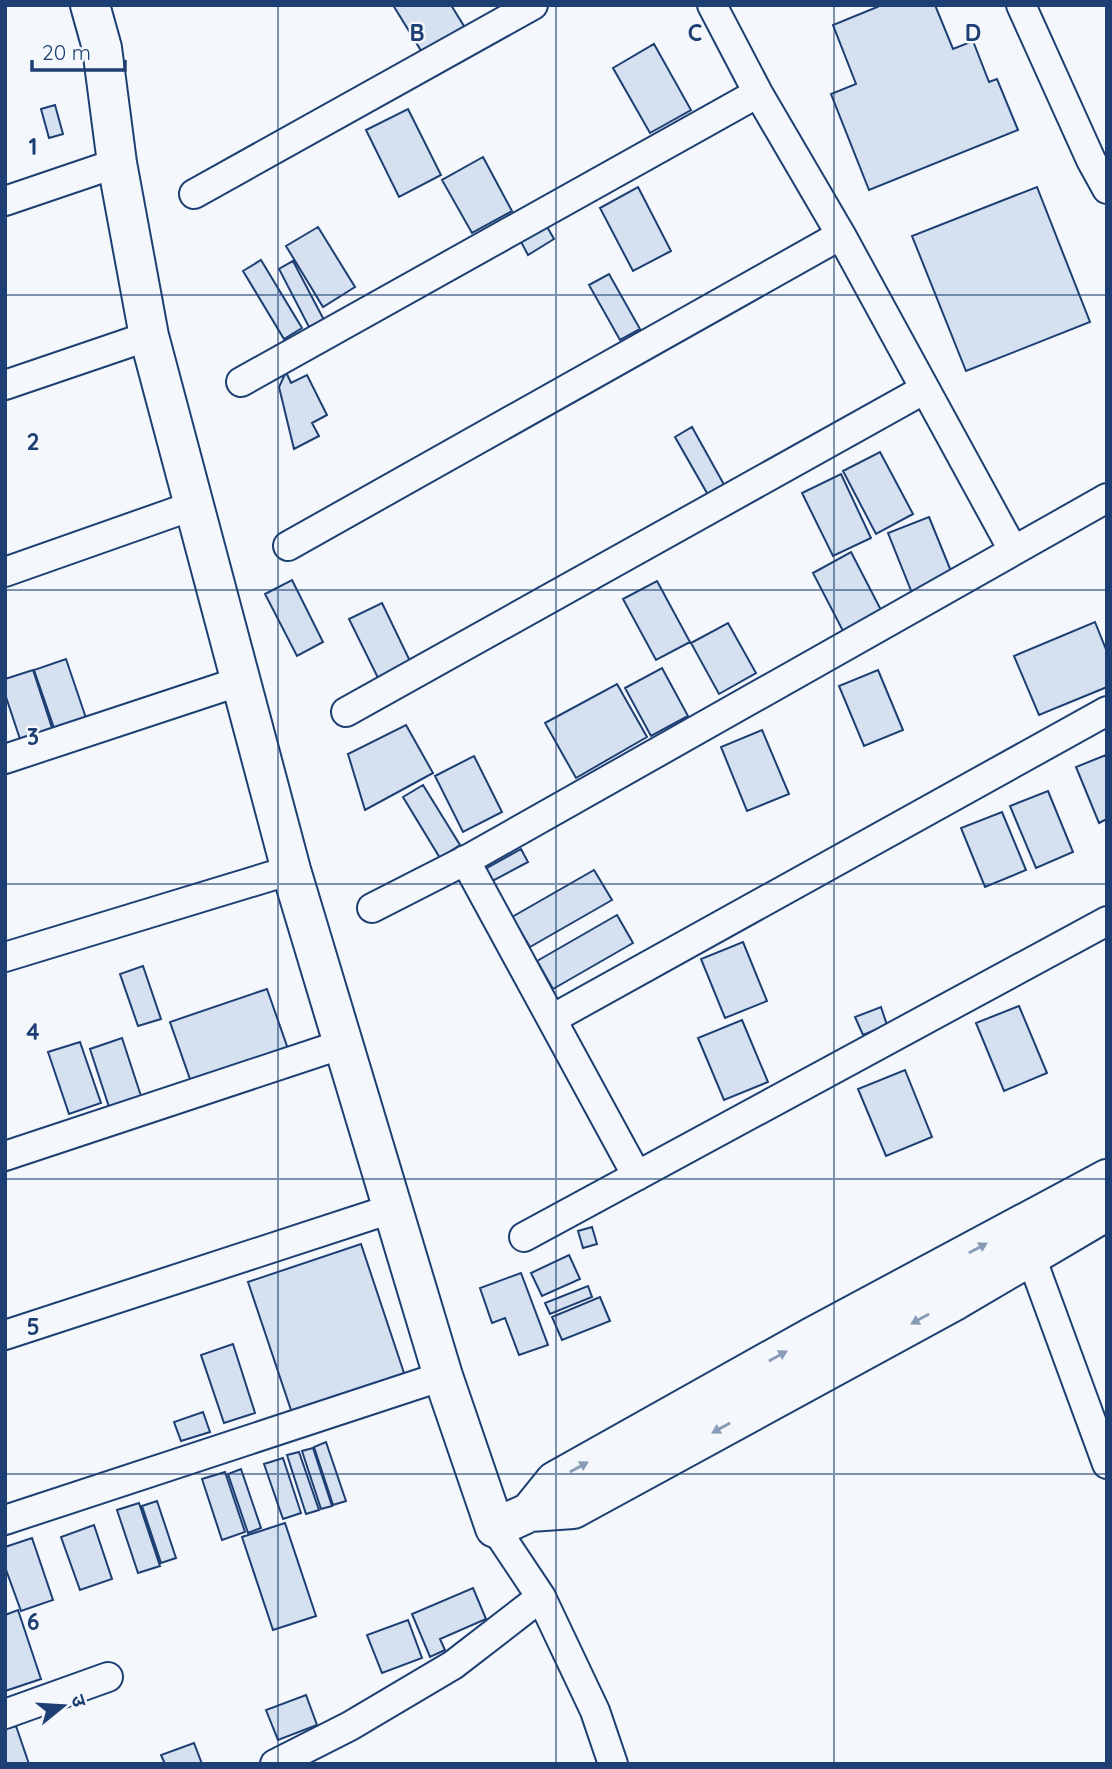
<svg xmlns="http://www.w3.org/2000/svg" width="1112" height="1769" font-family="Quicksand,'Noto Sans Devanagari',sans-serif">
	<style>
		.building { fill: #d5e0f0; stroke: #1d3f73; stroke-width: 2 }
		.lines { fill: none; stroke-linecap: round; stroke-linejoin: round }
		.street-casing { stroke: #1d3f73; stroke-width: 32 }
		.secondary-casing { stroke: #1d3f73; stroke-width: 42 }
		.street { stroke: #f4f7fb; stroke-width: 28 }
		.secondary { stroke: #f4f7fb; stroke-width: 38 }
		.oneway { fill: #889bb7 }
		.grid { fill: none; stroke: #1d3f73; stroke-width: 2; stroke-opacity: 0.55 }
		.grid-label { font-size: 23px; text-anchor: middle; font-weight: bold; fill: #1d3f73; stroke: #f4f7fb; stroke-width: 5; stroke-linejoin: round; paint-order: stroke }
	</style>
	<rect width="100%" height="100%" fill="#f4f7fb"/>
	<path class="building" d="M 393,5 L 451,5 L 467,31 L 425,57 Z
		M 882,5 L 935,5 L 953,49 L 973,41 L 989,82 L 997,79 L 1018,130 L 869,190 L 831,94 L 856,84 L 833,25 Z
		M 654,44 L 691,110 L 650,133 L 613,68 Z
		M 55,105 L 63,134 L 49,138 L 41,109 Z
		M 408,109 L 441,175 L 399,197 L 366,130 Z
		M 483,157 L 512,211 L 472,233 L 442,180 Z
		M 638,187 L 671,251 L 633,271 L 600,208 Z
		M 1037,187 L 1090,322 L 966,371 L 912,236 Z
		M 546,225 L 554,239 L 528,255 L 520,240 Z
		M 318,227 L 355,287 L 323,307 L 286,246 Z
		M 261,260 L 302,328 L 284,339 L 243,271 Z
		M 293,261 L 324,320 L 309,327 L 279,269 Z
		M 609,274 L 640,329 L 620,340 L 589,285 Z
		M 286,372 L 291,383 L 307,375 L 327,415 L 312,423 L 319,436 L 294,449 L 279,387 Z
		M 692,427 L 727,490 L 711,500 L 675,437 Z
		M 880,452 L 913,514 L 876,534 L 843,471 Z
		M 841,474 L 871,538 L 833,556 L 802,493 Z
		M 929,517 L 953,576 L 912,593 L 888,533 Z
		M 851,552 L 881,610 L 843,631 L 813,573 Z
		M 292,580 L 323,642 L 297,656 L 265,594 Z
		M 657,581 L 690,642 L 656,660 L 623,599 Z
		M 382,603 L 410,661 L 378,678 L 349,619 Z
		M 1095,622 L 1107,652 L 1107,687 L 1039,715 L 1014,656 Z
		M 728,623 L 756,673 L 719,694 L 691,643 Z
		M 66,659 L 87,721 L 55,731 L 34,670 Z
		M 662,668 L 688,716 L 651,736 L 625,688 Z
		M 33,670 L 53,731 L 21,742 L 5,694 L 5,679 Z
		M 878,670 L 903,730 L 864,746 L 839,686 Z
		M 617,684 L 647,737 L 576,778 L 545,723 Z
		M 406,725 L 433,773 L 365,810 L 348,754 Z
		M 762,730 L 789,794 L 747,811 L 721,747 Z
		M 1106,755 L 1107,819 L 1099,823 L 1076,767 Z
		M 474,756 L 502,812 L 463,832 L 435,776 Z
		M 423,785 L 460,845 L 440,858 L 403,797 Z
		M 1048,791 L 1073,852 L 1036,868 L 1010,806 Z
		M 1002,812 L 1026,870 L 985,887 L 961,828 Z
		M 521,849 L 528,862 L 485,885 L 478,873 Z
		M 594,870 L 612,900 L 530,947 L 512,917 Z
		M 617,915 L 633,943 L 553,989 L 537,961 Z
		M 743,942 L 767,1001 L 725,1018 L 701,959 Z
		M 143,966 L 161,1019 L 138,1026 L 120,974 Z
		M 267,989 L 288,1049 L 191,1082 L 170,1022 Z
		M 1019,1006 L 1047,1073 L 1004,1091 L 976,1023 Z
		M 881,1007 L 887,1025 L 863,1035 L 855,1017 Z
		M 742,1020 L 768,1082 L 724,1100 L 698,1038 Z
		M 122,1038 L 142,1099 L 110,1110 L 90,1049 Z
		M 80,1042 L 101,1103 L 69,1114 L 48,1052 Z
		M 905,1070 L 932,1137 L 886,1156 L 858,1089 Z
		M 592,1227 L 597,1244 L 583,1248 L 578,1231 Z
		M 361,1244 L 406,1379 L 293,1416 L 248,1282 Z
		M 569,1255 L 580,1279 L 542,1296 L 531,1273 Z
		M 521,1273 L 548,1345 L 519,1355 L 505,1318 L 492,1323 L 480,1288 Z
		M 588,1286 L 592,1297 L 550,1314 L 545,1303 Z
		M 600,1297 L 610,1321 L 562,1340 L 552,1317 Z
		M 233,1344 L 255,1413 L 224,1423 L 201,1355 Z
		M 203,1412 L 210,1432 L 181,1441 L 174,1422 Z
		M 326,1442 L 346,1501 L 333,1505 L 314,1447 Z
		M 313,1448 L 332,1506 L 321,1509 L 302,1451 Z
		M 299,1452 L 319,1510 L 306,1514 L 287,1455 Z
		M 283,1458 L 301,1513 L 283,1519 L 264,1464 Z
		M 241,1469 L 261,1528 L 248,1533 L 228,1474 Z
		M 225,1472 L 245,1532 L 222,1540 L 202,1479 Z
		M 157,1501 L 176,1558 L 161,1563 L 142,1506 Z
		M 139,1503 L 160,1566 L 138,1573 L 117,1510 Z
		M 285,1523 L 316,1616 L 273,1630 L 242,1537 Z
		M 94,1525 L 112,1579 L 80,1590 L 61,1537 Z
		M 32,1538 L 53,1600 L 21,1611 L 5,1567 L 5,1547 Z
		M 473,1588 L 486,1619 L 440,1639 L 445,1650 L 430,1657 L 412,1614 Z
		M 18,1610 L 41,1679 L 5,1691 L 5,1615 Z
		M 408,1620 L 422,1658 L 382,1673 L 367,1635 Z
		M 306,1695 L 317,1725 L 278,1740 L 266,1710 Z
		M 16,1726 L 29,1764 L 5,1764 L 5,1729 Z
		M 194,1743 L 202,1764 L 165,1764 L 161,1755 Z"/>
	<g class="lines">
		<g class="street-casing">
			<path id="street" d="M 712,5 L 758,93 L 841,235 L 1013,550
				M 1021,5 L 1091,160 L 1107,189
				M 194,194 L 533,5
				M 5,201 L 117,163
				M 241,382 L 758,93
				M 5,385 L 149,336
				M 288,546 L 841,235
				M 5,572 L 195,505
				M 346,712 L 925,389
				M 5,759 L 241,681
				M 465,860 L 637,1176
				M 372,908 L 472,857 L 1107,498
				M 5,957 L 291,870
				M 552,1019 L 1107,711
				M 5,1156 L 343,1044
				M 524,1237 L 1107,921
				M 1031,1257 L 1107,1464
				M 5,1335 L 394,1208
				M 5,1520 L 443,1376
				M 495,1528 L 541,1597 L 595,1711 L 613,1764
				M 5,1714 L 108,1677
				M 275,1764 L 350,1726 L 453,1665 L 541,1597"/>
		</g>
		<g class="secondary-casing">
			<path id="secondary" d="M 90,5 L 102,48 L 117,163 L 149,336 L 291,870 L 443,1376 L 495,1528 L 530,1512 L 573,1509 L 956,1300 L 1107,1211
				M 530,1512 L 555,1481 L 812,1337 L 1107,1179"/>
		</g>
		<use href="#street" class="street"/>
		<use href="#secondary" class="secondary"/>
	</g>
	<defs><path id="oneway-solid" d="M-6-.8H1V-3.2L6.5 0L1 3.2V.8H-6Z" transform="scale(1.75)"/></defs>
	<g class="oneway">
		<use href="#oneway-solid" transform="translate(978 1248) rotate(-28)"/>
		<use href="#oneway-solid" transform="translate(920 1319) rotate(151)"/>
		<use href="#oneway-solid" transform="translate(778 1356) rotate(-29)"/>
		<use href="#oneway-solid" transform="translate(721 1428) rotate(151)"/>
		<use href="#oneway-solid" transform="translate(579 1467) rotate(-29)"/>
	</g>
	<path class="grid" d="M 278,5 L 278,1764M 556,5 L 556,1764M 834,5 L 834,1764M 5,295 L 1107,295M 5,590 L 1107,590M 5,884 L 1107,884M 5,1179 L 1107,1179M 5,1474 L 1107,1474"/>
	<g class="grid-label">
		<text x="417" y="41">B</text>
		<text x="695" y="41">C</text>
		<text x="973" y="41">D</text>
		<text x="33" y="155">1</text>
		<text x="33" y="450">2</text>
		<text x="33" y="745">3</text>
		<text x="33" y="1040">4</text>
		<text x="33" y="1335">5</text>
		<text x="33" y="1630">6</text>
	</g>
	<rect width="1112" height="1769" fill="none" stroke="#1d3f73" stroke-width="14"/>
	<g transform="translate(63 1706) rotate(72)" stroke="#f4f7fb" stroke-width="5" paint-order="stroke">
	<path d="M0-5L12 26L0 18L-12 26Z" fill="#1d3f73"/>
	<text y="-10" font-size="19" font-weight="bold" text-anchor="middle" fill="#1d3f73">उ</text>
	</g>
	<path d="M32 60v10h93v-10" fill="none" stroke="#1d3f73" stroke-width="3.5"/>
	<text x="42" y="60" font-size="21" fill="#1d3f73" stroke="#f4f7fb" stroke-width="5" paint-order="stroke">20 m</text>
</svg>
